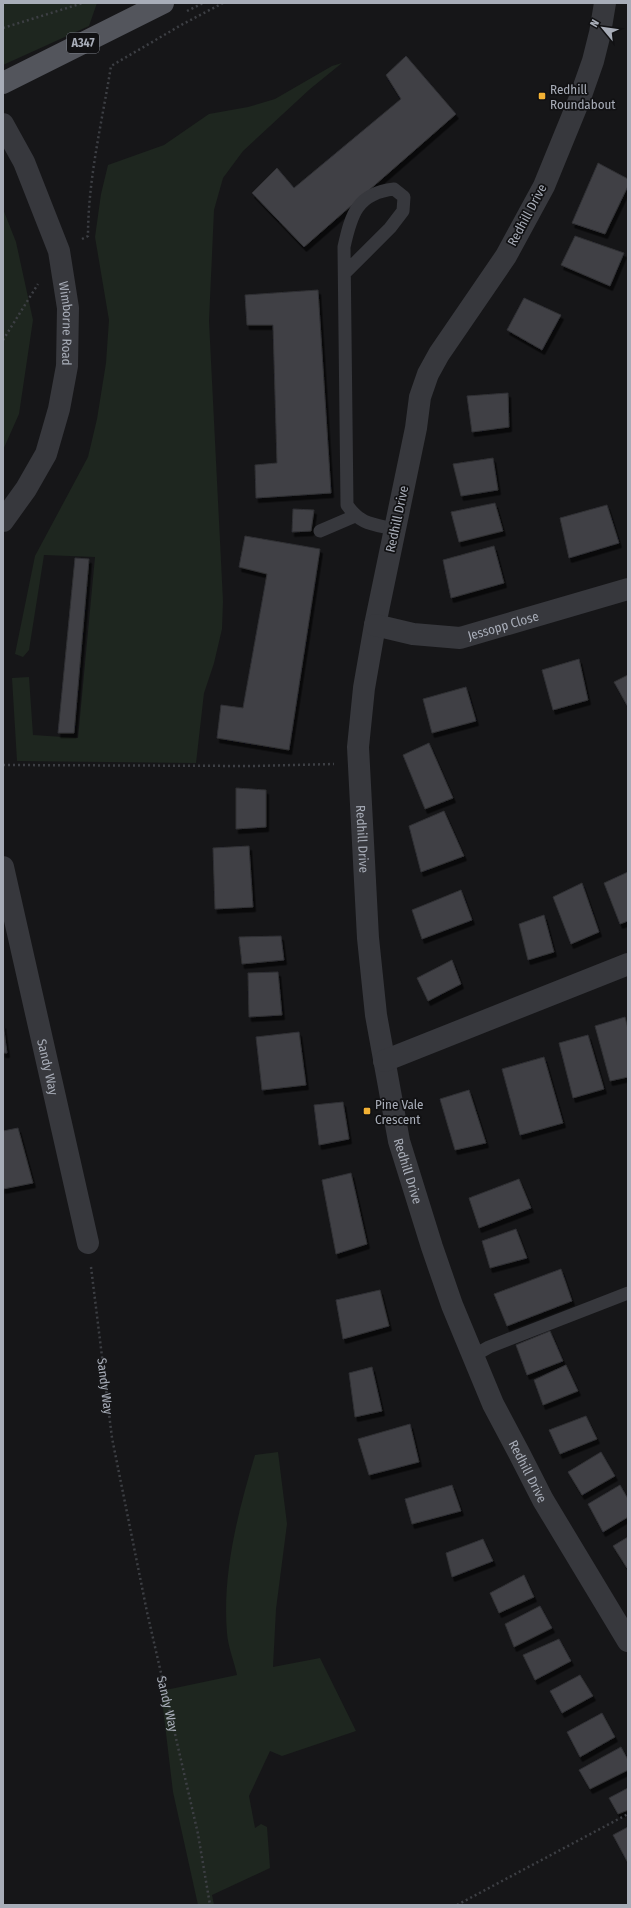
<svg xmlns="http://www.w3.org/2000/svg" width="631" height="1908" font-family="'Fira Sans Condensed',sans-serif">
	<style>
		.green { fill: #1e261f }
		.building { fill: #404145; stroke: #303034; filter: url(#shadow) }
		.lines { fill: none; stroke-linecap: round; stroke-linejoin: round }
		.path { stroke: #3d3f44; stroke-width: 2.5; stroke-dasharray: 2 3; stroke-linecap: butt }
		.service { stroke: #37383d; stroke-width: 13 }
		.minor { stroke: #37383d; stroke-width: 22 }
		.primary { stroke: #53555c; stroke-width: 22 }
		.poi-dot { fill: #f2b134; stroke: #111113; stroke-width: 1.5 }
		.labels { text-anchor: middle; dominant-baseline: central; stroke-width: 3.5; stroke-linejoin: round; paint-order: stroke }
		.shield { fill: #111113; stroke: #7b7e86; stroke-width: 1 }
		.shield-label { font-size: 12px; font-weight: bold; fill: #a8adb8 }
		.poi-label { font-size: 13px; fill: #a8adb8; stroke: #111113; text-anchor: start }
		.street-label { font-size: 13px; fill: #a8adb8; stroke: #111113 }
	</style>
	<defs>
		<filter id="shadow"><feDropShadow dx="2.5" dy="4.5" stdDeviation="0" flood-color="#0009"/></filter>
	</defs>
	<rect width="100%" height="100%" fill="#161618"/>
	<path class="green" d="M 3,3 L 97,3 L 89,26 L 3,65 Z
		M 342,63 L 310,89 L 243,151 L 223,178 L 214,210 L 209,321 L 223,601 L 222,629 L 214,663 L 204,693 L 196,763 L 17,761 L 12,678 L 29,677 L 33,735 L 78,738 L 95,557 L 44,555 L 29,650 L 23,657 L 15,654 L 35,556 L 88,457 L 97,419 L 106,363 L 109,320 L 95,237 L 101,194 L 108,165 L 164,145 L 209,114 L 248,107 L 275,99 L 332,66 Z
		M 3,209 L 16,242 L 33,320 L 19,414 L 3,450 Z
		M 278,1452 L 287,1524 L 276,1609 L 273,1667 L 320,1658 L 356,1731 L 282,1756 L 270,1751 L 249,1796 L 255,1828 L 261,1824 L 267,1827 L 270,1868 L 212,1895 L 214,1905 L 198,1905 L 173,1792 L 161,1691 L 237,1675 C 234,1661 228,1647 227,1633 C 222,1573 238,1512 255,1455 Z"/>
	<path class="building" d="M 406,56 L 456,114 L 304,247 L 252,193 L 277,168 L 294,188 L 401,99 L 386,75 Z
		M 598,163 L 628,179 L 628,186 L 605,234 L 572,223 Z
		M 575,236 L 624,253 L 610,286 L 561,265 Z
		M 318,290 L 331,493 L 256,498 L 255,465 L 277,463 L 273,325 L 247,325 L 245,295 Z
		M 524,298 L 561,315 L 542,350 L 507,330 Z
		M 508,393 L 509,427 L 472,432 L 467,396 Z
		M 493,458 L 498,490 L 461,496 L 453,464 Z
		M 495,503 L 503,531 L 459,542 L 451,512 Z
		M 607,505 L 619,543 L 569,558 L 560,518 Z
		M 293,509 L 314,510 L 311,531 L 292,532 Z
		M 245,536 L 320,549 L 289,750 L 217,738 L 221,705 L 243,708 L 267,574 L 239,567 Z
		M 494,546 L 504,583 L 451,598 L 443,560 Z
		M 75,558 L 89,559 L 74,733 L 58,733 Z
		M 579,659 L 588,700 L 553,710 L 542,670 Z
		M 628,675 L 628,707 L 614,682 Z
		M 466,687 L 476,721 L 432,733 L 423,699 Z
		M 429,743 L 453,798 L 425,809 L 403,755 Z
		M 236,788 L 266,790 L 266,827 L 236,829 Z
		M 444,811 L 464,856 L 421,872 L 409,826 Z
		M 249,846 L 253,907 L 215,909 L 213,848 Z
		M 628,872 L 628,921 L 620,924 L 604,883 Z
		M 582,883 L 599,932 L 571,944 L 553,897 Z
		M 461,890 L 472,920 L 422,939 L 412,910 Z
		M 544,915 L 554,952 L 528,960 L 519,924 Z
		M 281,936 L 284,960 L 242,964 L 239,937 Z
		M 452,960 L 461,984 L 428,1001 L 417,978 Z
		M 278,972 L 282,1015 L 249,1017 L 248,973 Z
		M 625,1017 L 628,1029 L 628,1077 L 610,1081 L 595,1026 Z
		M 3,1024 L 7,1053 L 3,1053 Z
		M 299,1032 L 306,1085 L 262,1090 L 256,1037 Z
		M 588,1035 L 604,1089 L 573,1098 L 559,1043 Z
		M 544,1057 L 563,1123 L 520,1135 L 502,1069 Z
		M 469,1090 L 486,1143 L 455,1150 L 440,1099 Z
		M 343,1102 L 349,1139 L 319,1145 L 314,1105 Z
		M 18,1128 L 33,1183 L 3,1189 L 3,1131 Z
		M 351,1173 L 367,1244 L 336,1254 L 322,1180 Z
		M 519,1179 L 531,1208 L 479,1228 L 469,1198 Z
		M 516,1229 L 527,1258 L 490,1268 L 482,1241 Z
		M 561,1269 L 572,1301 L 507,1326 L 494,1294 Z
		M 380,1290 L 389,1326 L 343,1339 L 336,1300 Z
		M 550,1331 L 563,1361 L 527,1375 L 516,1345 Z
		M 566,1365 L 578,1391 L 543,1405 L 534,1380 Z
		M 372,1367 L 382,1411 L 355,1417 L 349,1373 Z
		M 586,1416 L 597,1439 L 560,1454 L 549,1430 Z
		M 410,1424 L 419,1462 L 369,1475 L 358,1439 Z
		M 601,1452 L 615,1476 L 582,1495 L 568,1472 Z
		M 452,1485 L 461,1511 L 412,1524 L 405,1499 Z
		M 620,1485 L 628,1499 L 628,1517 L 603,1532 L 588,1504 Z
		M 628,1537 L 628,1567 L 627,1568 L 613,1546 Z
		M 483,1539 L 493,1561 L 452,1577 L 446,1553 Z
		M 524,1575 L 534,1597 L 499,1613 L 490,1593 Z
		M 540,1606 L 552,1628 L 514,1647 L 505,1624 Z
		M 559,1639 L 571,1661 L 535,1680 L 523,1655 Z
		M 580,1675 L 593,1696 L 562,1713 L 550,1691 Z
		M 602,1713 L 615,1737 L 580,1757 L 567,1732 Z
		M 621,1747 L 628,1760 L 628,1770 L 590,1789 L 579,1770 Z
		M 628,1788 L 628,1810 L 618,1814 L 609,1798 Z
		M 628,1827 L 628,1863 L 613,1835 Z"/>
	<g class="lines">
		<g class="path">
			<path d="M 187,11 L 203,3"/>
			<path d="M 3,28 L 83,3"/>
			<path d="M 82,239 L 88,236 C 88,179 102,122 111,66 L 183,24 L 223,3"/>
			<path d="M 3,340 L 38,284"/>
			<path d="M 3,765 L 254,766 L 334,764"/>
			<path id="s1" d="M 91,1267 L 112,1438 L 147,1612 L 198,1834 L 210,1905"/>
			<path d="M 457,1905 L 628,1814"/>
		</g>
		<path class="service" d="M 345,273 L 390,228 L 403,211 L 404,197 L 394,189 C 357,193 351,215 344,247 L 347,505 C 361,525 372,524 395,529
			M 320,531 L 355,516
			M 473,1356 L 489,1347 L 628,1293"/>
		<g class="minor">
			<path id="s2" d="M 605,3 L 600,33 L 593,61 L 580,98 L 544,186 L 506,256 L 439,354 L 428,374 L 420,397 L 416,428 L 375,625 L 364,688 L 358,747 L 368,938 L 376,1015 L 399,1141 L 432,1247 L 452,1305 L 493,1404 L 519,1453 L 543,1500 L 628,1641"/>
			<path id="s3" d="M 3,124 L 24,162 L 59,251 L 68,308 L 67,366 L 59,409 L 46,454 L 26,489 L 3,521"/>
			<path id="s4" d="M 375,625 L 413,634 L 460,638 L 628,589"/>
			<path id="s5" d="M 3,867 L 88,1243"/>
			<path d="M 384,1061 L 628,964"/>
		</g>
		<path class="primary" d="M 3,83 L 163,3"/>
	</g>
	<g class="poi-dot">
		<rect x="538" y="92" width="8" height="8" rx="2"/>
		<rect x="363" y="1107" width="8" height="8" rx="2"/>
	</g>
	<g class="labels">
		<rect class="shield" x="67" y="33" width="32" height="20" rx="3"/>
		<g class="shield-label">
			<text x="83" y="43">A347</text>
		</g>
		<g class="poi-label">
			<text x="550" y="89">Redhill<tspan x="550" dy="15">Roundabout</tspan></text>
			<text x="375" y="1104">Pine Vale<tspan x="375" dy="15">Crescent</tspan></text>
		</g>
		<g class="street-label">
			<text transform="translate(527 215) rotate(-62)">Redhill Drive</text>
			<text stroke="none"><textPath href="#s3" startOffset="212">Wimborne Road</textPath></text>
			<text transform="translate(397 519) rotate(-78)">Redhill Drive</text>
			<text stroke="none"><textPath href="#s4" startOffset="131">Jessopp Close</textPath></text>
			<text stroke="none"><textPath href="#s2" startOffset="887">Redhill Drive</textPath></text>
			<text stroke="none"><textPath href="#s5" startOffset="205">Sandy Way</textPath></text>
			<text stroke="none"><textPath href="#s2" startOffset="1223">Redhill Drive</textPath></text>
			<text stroke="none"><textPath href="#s1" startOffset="120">Sandy Way</textPath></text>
			<text stroke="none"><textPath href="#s2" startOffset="1547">Redhill Drive</textPath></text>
			<text stroke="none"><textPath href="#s1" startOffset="444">Sandy Way</textPath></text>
		</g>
	</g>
	<rect width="631" height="1908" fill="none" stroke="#a8adb8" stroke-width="8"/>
	<g transform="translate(603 28) rotate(299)" stroke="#111113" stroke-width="3" paint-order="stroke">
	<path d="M0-3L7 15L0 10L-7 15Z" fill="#a8adb8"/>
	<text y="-6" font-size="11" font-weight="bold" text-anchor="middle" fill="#a8adb8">N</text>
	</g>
</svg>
